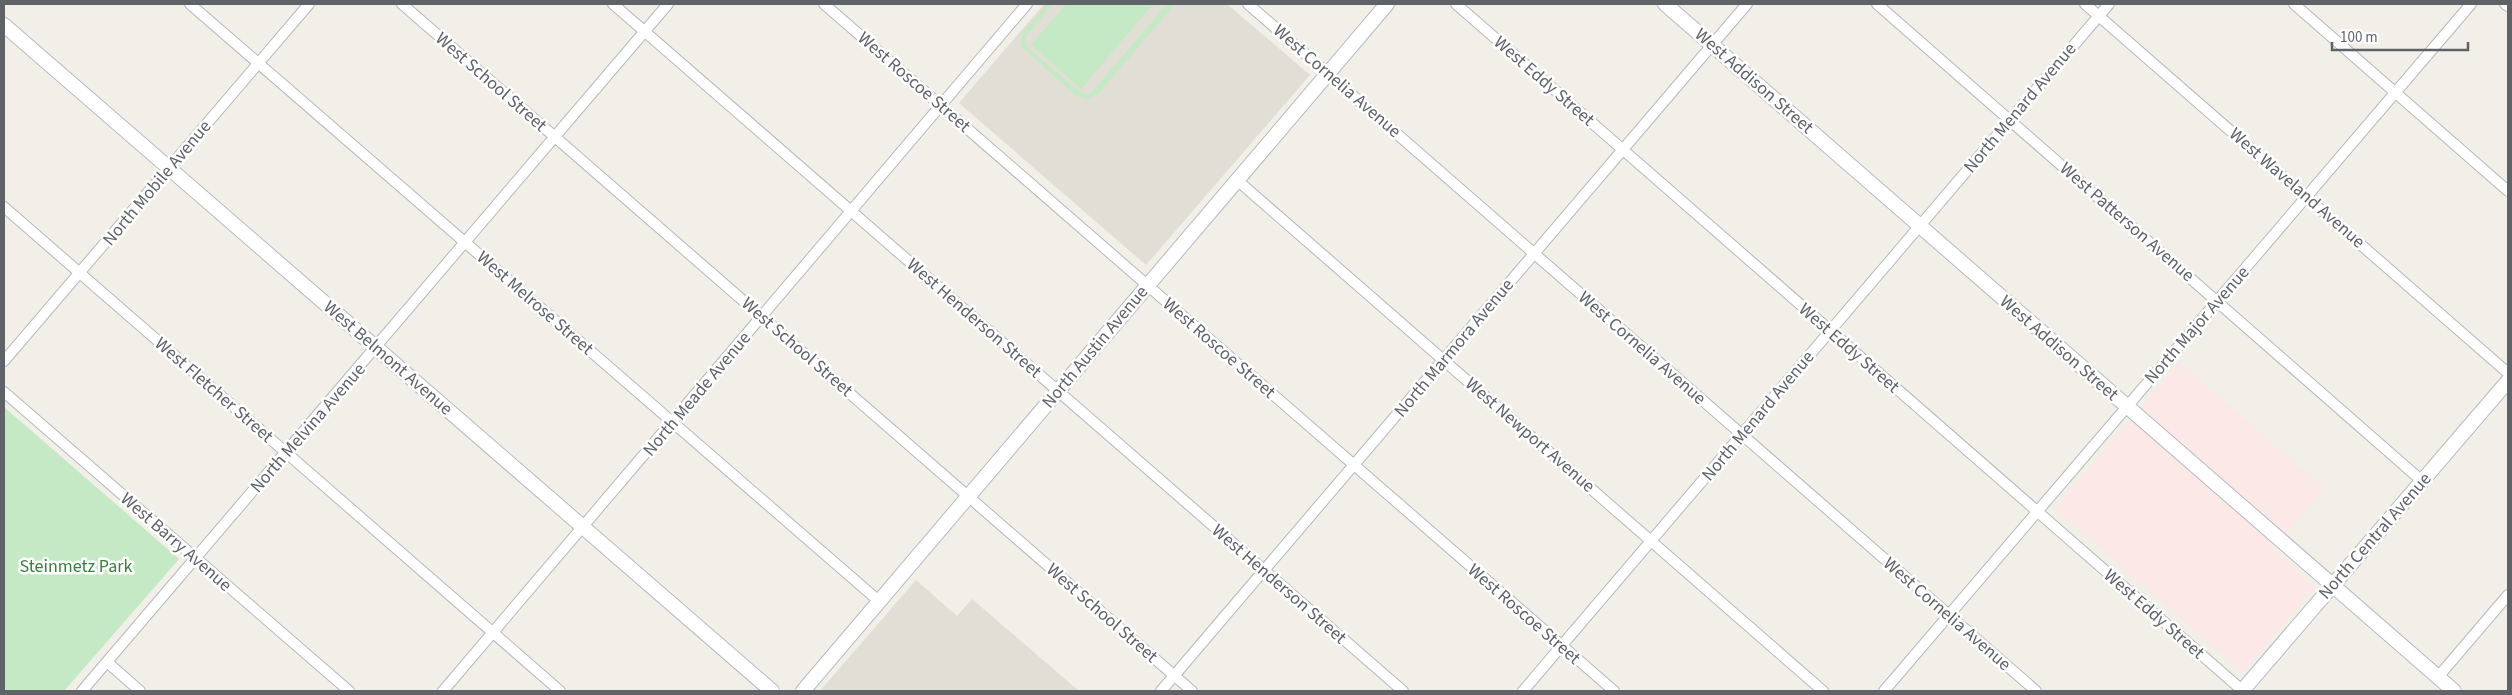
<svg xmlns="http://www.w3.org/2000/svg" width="2512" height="695" font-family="'Source Sans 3',sans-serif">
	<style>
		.education { fill: #e1ded6 }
		.medical { fill: #fce8e6 }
		.green { fill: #c5e8c5 }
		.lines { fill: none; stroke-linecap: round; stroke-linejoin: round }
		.street-casing { stroke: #b5b8bc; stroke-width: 12 }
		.secondary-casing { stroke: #b6babf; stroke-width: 16 }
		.street { stroke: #fff; stroke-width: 10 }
		.secondary { stroke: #fff; stroke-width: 14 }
		.labels { text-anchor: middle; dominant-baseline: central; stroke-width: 5; stroke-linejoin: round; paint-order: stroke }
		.street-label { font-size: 18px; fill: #5f6368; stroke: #fff }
		.park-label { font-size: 18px; fill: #348238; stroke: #fff }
	</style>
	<rect width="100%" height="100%" fill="#f1efe8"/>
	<path class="education" d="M 1044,4 L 1227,4 L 1310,75 L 1146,265 L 959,103 Z
		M 916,580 L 957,616 L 972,599 L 1079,691 L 820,691 Z"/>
	<path class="medical" d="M 2179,362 L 2324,489 L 2272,549 L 2315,587 L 2243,672 L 2055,509 Z"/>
	<path class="green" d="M 1047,4 L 1053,4 L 1026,36 L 1025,45 L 1079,91 L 1086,94 L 1093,91 L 1167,4 L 1175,4 L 1098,94 L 1086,99 L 1075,95 L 1021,46 L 1022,33 Z
		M 1066,4 L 1153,4 L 1081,89 L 1031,45 Z
		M 4,407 L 179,559 L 64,691 L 4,691 Z"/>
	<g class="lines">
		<g class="street-casing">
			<path id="street" d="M 190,4 L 880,602
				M 402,4 L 1192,691
				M 613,4 L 1403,691
				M 824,4 L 1614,691
				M 1248,4 L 2036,691
				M 1456,4 L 2243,691
				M 1877,4 L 2422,481
				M 2085,4 L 2508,373
				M 2294,4 L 2508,191
				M 2505,4 L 2508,6
				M 1237,180 L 1823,691
				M 4,207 L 560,691
				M 4,361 L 309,4
				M 4,392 L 349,691
				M 107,662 L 140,691
				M 2438,677 L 2508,595
				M 82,691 L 668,4
				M 443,691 L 1027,4
				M 1161,691 L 1747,4
				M 1523,691 L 2109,4
				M 1884,691 L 2471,4"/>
		</g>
		<g class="secondary-casing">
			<path id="secondary" d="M 1665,4 L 2454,691
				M 4,25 L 772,691
				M 803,691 L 1387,4
				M 2242,691 L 2508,381"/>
		</g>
		<use href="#street" class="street"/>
		<use href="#secondary" class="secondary"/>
	</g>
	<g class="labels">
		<g class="street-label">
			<text transform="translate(1337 81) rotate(41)">West Cornelia Avenue</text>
			<text transform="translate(1544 81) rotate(41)">West Eddy Street</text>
			<text transform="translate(1754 81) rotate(41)">West Addison Street</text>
			<text transform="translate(491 82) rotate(41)">West School Street</text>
			<text transform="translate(914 82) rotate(41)">West Roscoe Street</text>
			<text transform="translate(2020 108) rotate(-50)">North Menard Avenue</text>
			<text transform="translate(157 183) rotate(-50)">North Mobile Avenue</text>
			<text transform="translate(2297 188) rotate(41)">West Waveland Avenue</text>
			<text transform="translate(2127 222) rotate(41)">West Patterson Avenue</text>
			<text transform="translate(535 303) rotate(41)">West Melrose Street</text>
			<text transform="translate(974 318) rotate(41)">West Henderson Street</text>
			<text transform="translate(2197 325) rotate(-49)">North Major Avenue</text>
			<text transform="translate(797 347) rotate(41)">West School Street</text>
			<text transform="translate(1095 347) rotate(-50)">North Austin Avenue</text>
			<text transform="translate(1219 348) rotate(41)">West Roscoe Street</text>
			<text transform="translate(1454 348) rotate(-50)">North Marmora Avenue</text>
			<text transform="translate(1642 348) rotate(41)">West Cornelia Avenue</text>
			<text transform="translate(1849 348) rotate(41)">West Eddy Street</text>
			<text transform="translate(2059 348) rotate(41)">West Addison Street</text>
			<text transform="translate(388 358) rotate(41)">West Belmont Avenue</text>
			<text transform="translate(214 390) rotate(41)">West Fletcher Street</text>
			<text transform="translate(697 394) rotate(-50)">North Meade Avenue</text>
			<text transform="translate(1758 416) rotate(-50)">North Menard Avenue</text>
			<text transform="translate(308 428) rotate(-49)">North Melvina Avenue</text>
			<text transform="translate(1530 435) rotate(41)">West Newport Avenue</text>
			<text transform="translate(2375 536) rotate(-49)">North Central Avenue</text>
			<text transform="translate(176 542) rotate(41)">West Barry Avenue</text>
			<text transform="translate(1279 584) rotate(41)">West Henderson Street</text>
			<text transform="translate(1102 613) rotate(41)">West School Street</text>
			<text transform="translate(1524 614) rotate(41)">West Roscoe Street</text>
			<text transform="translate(1947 614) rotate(41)">West Cornelia Avenue</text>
			<text transform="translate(2154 614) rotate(41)">West Eddy Street</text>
		</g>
		<g class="park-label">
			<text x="76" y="566">Steinmetz Park</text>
		</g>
	</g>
	<rect width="2512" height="695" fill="none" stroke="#5f6368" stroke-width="10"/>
	<path d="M2332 42v8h136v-8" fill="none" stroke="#5f6368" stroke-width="2.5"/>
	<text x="2340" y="42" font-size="15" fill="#5f6368" stroke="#ffffff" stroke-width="4" paint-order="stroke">100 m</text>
</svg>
